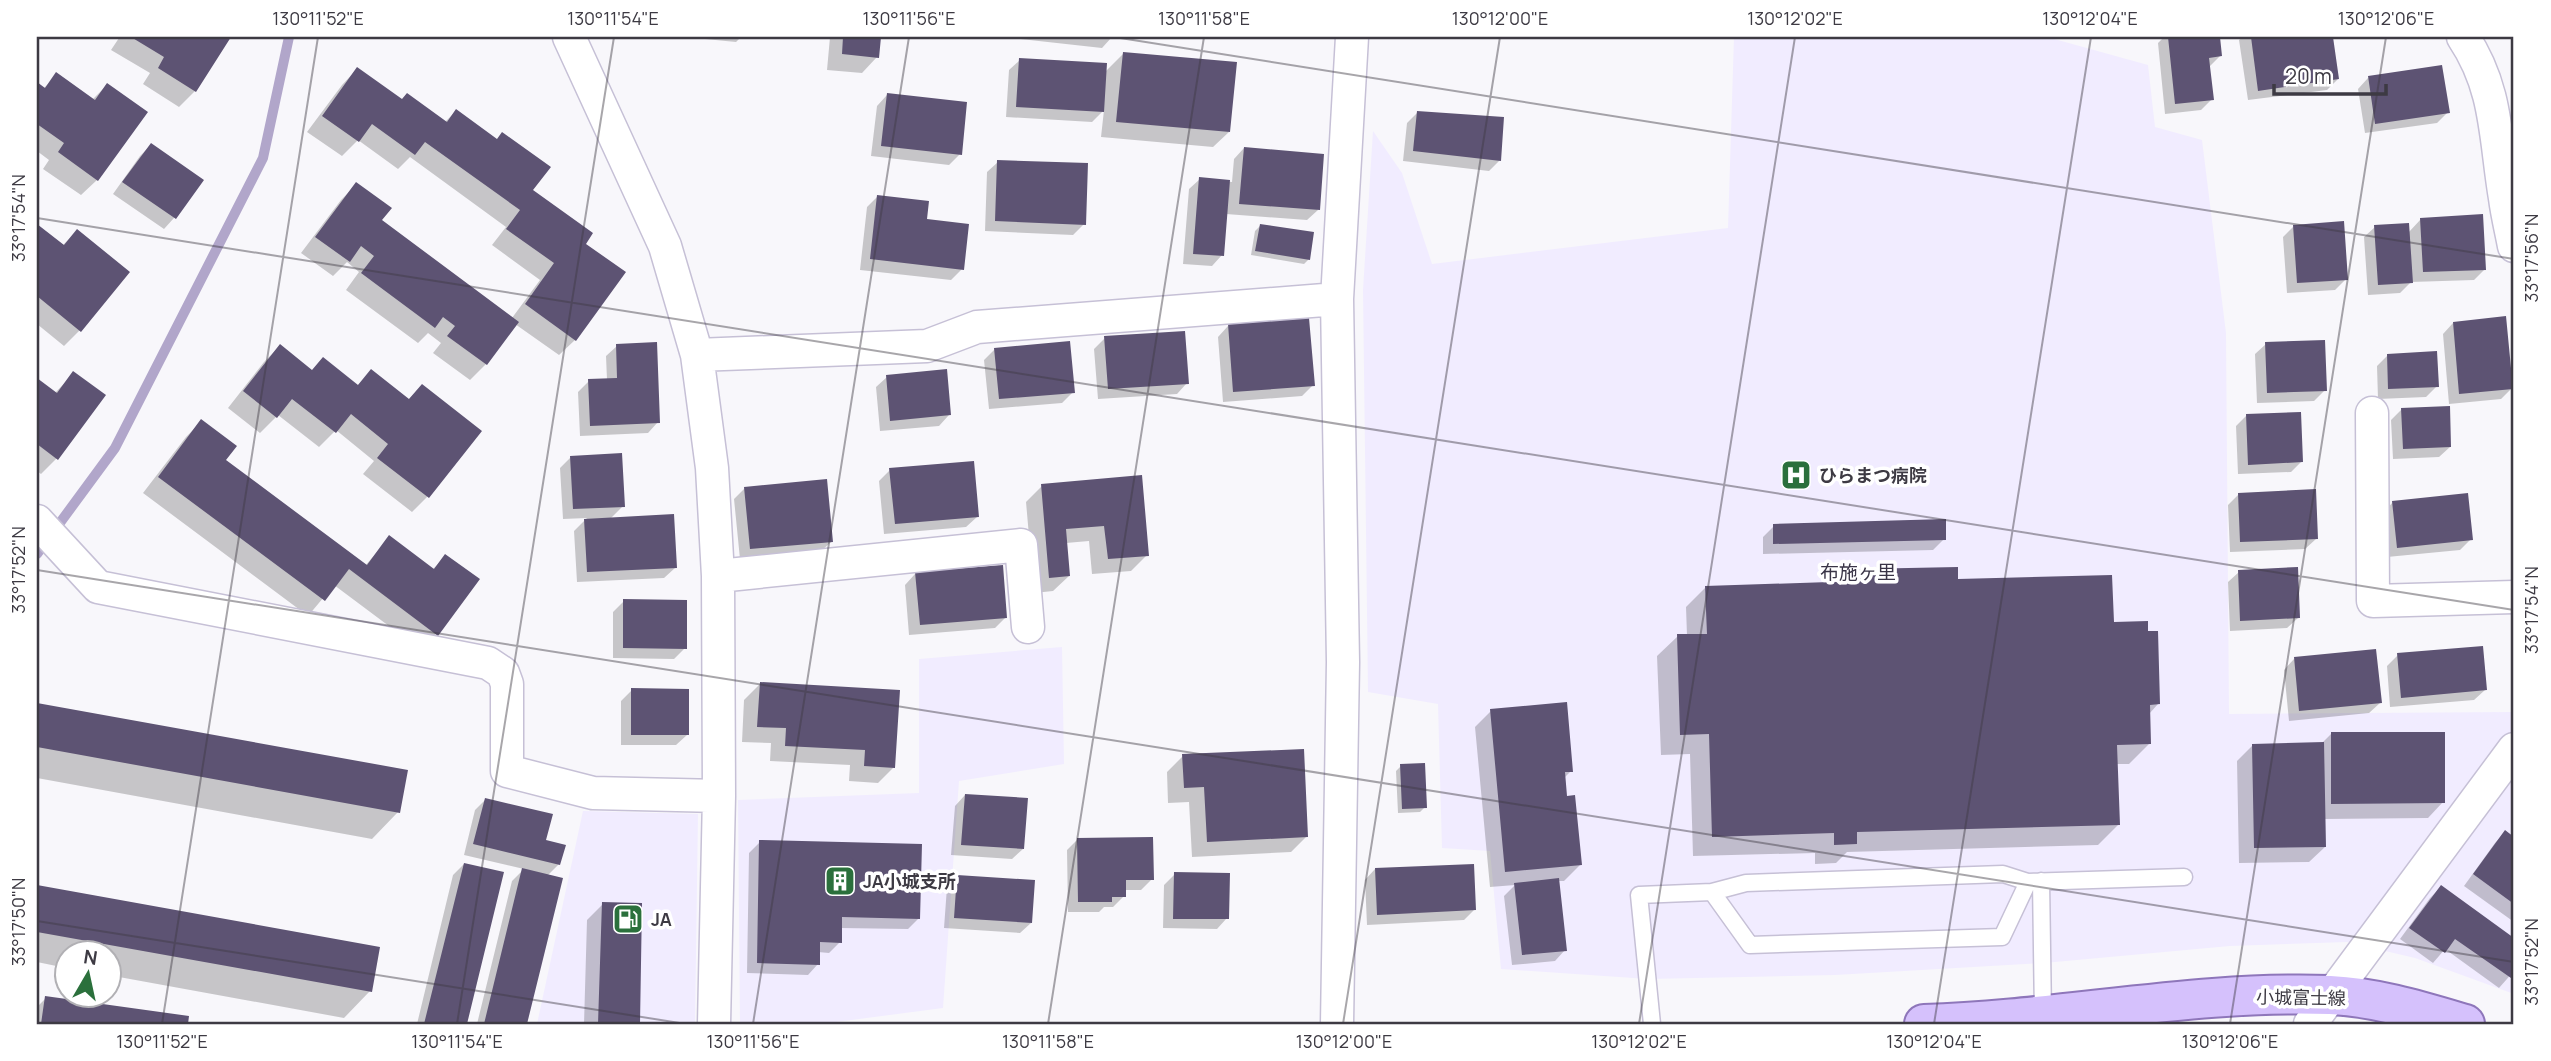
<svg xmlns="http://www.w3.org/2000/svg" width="2551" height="1061" font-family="Manrope,'Noto Sans JP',sans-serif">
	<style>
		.built { fill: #f1ecff }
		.shadow { fill: #0003 }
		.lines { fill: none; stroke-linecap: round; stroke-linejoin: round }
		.stream { stroke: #b1a6ca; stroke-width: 10 }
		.building { fill: #5d5373 }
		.service-casing { stroke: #c6c0d6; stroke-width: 19 }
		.minor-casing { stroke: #c6c0d6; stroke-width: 35 }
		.primary-casing { stroke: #8e76ba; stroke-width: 42 }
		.service { stroke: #fff; stroke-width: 16 }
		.minor { stroke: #fff; stroke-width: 32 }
		.primary { stroke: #d5c1fc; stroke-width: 38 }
		.ticks { fill: none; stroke: #3d3a43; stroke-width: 2; stroke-opacity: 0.45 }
		.labels { text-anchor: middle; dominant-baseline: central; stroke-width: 7; stroke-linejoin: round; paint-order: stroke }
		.poi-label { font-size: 18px; font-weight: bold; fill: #3d3a43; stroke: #fff; text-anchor: start }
		.street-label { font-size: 18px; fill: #3d3a43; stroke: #fff }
		.neighbourhood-label { font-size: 19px; fill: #393446; stroke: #fff }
		.neatline { fill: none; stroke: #3d3a43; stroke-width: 2.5 }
		.ticks-label { font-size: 18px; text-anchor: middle; fill: #3d3a43 }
	</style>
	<rect width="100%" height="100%" fill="#f8f7fb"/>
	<path class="built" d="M 1734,37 L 2047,37 L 2148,65 L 2155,127 L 2202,140 L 2226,333 L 2229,714 L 2514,712 L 2514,994 L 2415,958 L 2347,942 L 2230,946 L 2044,963 L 1835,975 L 1648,979 L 1501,969 L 1490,851 L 1442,848 L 1438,704 L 1368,692 L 1363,290 L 1373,131 L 1402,173 L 1432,264 L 1728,228 Z
		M 1062,647 L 1064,764 L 959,781 L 943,1008 L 821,1024 L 740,1024 L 738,800 L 919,793 L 919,659 Z
		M 583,811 L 698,814 L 695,1024 L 537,1024 Z"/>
	<path class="shadow" d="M 116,37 L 229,37 L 195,91 L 179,107 L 143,84 L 150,73 L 111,50 L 119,38 Z
		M 706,37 L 741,37 L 736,42 L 705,39 Z
		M 830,37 L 879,37 L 877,57 L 862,73 L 827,70 Z
		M 1003,37 L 1112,37 L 1102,48 Z
		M 2164,37 L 2218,37 L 2220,56 L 2209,67 L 2212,99 L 2201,110 L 2165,114 L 2158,43 Z
		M 2243,37 L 2332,37 L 2338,79 L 2327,90 L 2248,100 L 2239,40 Z
		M 1123,54 L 1229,132 L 1213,147 L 1101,137 L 1104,110 L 1092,122 L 1006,117 L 1009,70 L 1020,60 L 1105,72 Z
		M 357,69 L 401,101 L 445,122 L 456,111 L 584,244 L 575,340 L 559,355 L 515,324 L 486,364 L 470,380 L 433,353 L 441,343 L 428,333 L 418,343 L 346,290 L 359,272 L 347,262 L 333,276 L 301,253 L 341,200 L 357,184 L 380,221 L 512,318 L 540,280 L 492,245 L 506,227 L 410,157 L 398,169 L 358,140 L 342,156 L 307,132 L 342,85 Z
		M 57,75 L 92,100 L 107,85 L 97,180 L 81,195 L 43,169 L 49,160 L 37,151 L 37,84 L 43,89 Z
		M 2368,78 L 2448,112 L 2437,123 L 2365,133 L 2358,89 Z
		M 887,95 L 960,154 L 949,165 L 871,156 L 877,106 Z
		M 1418,112 L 1500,160 L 1489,171 L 1403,161 L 1407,123 Z
		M 151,145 L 201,180 L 174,218 L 164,229 L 113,194 L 140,156 Z
		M 1244,148 L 1318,210 L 1307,220 L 1226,214 L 1222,255 L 1212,266 L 1183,264 L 1189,189 L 1200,179 L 1232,182 L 1234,159 Z
		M 998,162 L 1084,224 L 1073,235 L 985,231 L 987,172 Z
		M 877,197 L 926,221 L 962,269 L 951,280 L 860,270 L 867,207 Z
		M 2421,219 L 2485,269 L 2474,280 L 2411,282 L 2400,293 L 2368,295 L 2364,237 L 2375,227 L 2408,233 Z
		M 37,226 L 62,246 L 77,231 L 80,330 L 64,346 L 37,324 Z
		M 1260,226 L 1309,259 L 1304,264 L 1251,255 L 1255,231 Z
		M 2294,226 L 2346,279 L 2335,290 L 2287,293 L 2283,237 Z
		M 2453,323 L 2511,389 L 2501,399 L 2449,404 L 2443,334 Z
		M 1228,326 L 1313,385 L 1302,396 L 1223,402 L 1218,337 Z
		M 1105,338 L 1187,383 L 1177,394 L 1098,399 L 1094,349 Z
		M 2266,344 L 2325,390 L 2314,401 L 2257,403 L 2255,354 Z
		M 280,346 L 311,371 L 357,386 L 371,371 L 408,400 L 422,386 L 479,431 L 427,497 L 412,512 L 363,474 L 374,461 L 336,430 L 319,447 L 278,415 L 260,433 L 228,408 L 264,362 Z
		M 617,346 L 658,422 L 648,433 L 580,436 L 578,392 L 589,381 L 607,380 L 606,356 Z
		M 995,349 L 1073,392 L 1062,403 L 989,409 L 984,360 Z
		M 2388,355 L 2437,386 L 2426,397 L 2378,399 L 2377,366 Z
		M 73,374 L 57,458 L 41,474 L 37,471 L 37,380 L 55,393 Z
		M 887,377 L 949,415 L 939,426 L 880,431 L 876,387 Z
		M 2402,409 L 2450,447 L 2439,457 L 2393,459 L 2391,420 Z
		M 2247,415 L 2301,462 L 2291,472 L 2238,474 L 2236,426 Z
		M 202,421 L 223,460 L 365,566 L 389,538 L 432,570 L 446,556 L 436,634 L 421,650 L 334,585 L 308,616 L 143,493 L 186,437 Z
		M 571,457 L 623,506 L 610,519 L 675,568 L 664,578 L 577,582 L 574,531 L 587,518 L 563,519 L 560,468 Z
		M 890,470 L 977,517 L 966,527 L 884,534 L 879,481 Z
		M 1140,477 L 1147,555 L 1131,571 L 1092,574 L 1089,541 L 1066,543 L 1069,576 L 1053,591 L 1034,593 L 1026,502 L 1042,486 Z
		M 745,488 L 831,542 L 820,552 L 740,559 L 734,499 Z
		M 2239,494 L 2316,539 L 2305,549 L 2230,552 L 2228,505 Z
		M 2393,502 L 2471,539 L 2460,550 L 2387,557 L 2383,513 Z
		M 1774,526 L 1944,539 L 1933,550 L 1763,554 L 1763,537 Z
		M 1860,571 L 1957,581 L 2112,624 L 2158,704 L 2149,714 L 2149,744 L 2129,764 L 2116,764 L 2118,825 L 2098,845 L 1847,852 L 1836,863 L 1815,864 L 1815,853 L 1693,856 L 1690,754 L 1661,755 L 1657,656 L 1678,636 L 1687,636 L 1686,607 L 1706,587 L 1847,584 Z
		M 2239,572 L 2298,618 L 2287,628 L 2230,631 L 2228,582 Z
		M 915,574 L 1006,617 L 995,628 L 909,635 L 905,585 Z
		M 624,601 L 685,648 L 674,659 L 613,658 L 613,612 Z
		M 2398,655 L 2485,690 L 2474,700 L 2390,707 L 2387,666 Z
		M 2294,659 L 2380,703 L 2369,713 L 2289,721 L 2284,670 Z
		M 760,684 L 894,767 L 878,783 L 849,781 L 850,765 L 770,761 L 771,743 L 742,742 L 744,700 Z
		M 632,690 L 687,735 L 676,745 L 621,745 L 621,701 Z
		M 38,704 L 398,812 L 372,839 L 37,778 Z
		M 1491,711 L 1571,771 L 1564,778 L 1566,798 L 1580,865 L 1564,881 L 1558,881 L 1565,950 L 1555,961 L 1512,965 L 1504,896 L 1515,885 L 1490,887 L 1475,727 Z
		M 2331,734 L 2443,802 L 2428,818 L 2324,819 L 2325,847 L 2309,862 L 2239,863 L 2237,761 L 2253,745 L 2321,744 Z
		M 1183,756 L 1306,837 L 1291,852 L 1192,857 L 1189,802 L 1168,803 L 1167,772 Z
		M 1401,766 L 1425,807 L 1420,812 L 1398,813 L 1396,771 Z
		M 965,795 L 1023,849 L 1012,859 L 951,855 L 955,806 Z
		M 486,799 L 544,841 L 559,864 L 547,876 L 561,879 L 525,1024 L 477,1024 L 512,881 L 524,869 L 464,855 L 475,810 Z
		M 2505,832 L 2514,839 L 2514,922 L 2464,886 L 2495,843 Z
		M 1078,839 L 1152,879 L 1141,890 L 1124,890 L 1124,896 L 1113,907 L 1104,907 L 1099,912 L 1068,912 L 1067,850 Z
		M 760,842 L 919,918 L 908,929 L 840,928 L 840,942 L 829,953 L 818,952 L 818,964 L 808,975 L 747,973 L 749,853 Z
		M 464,864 L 502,873 L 465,1024 L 417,1024 L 453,875 Z
		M 1375,869 L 1474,910 L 1464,920 L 1367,925 L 1365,880 Z
		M 1175,874 L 1227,918 L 1217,929 L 1163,928 L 1164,885 Z
		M 958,877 L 1031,923 L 1020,933 L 944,928 L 947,887 Z
		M 37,887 L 378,949 L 370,991 L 344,1018 L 108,975 L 108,953 L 66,953 L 66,968 L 37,962 Z
		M 2441,887 L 2514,940 L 2514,971 L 2499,988 L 2445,949 L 2433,963 L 2400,939 L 2430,898 Z
		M 603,904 L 640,905 L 639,1024 L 584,1024 L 587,920 Z
		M 46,998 L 187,1017 L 186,1024 L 37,1024 L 37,1007 Z"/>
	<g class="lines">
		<path class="stream" d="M 37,554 L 115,448 L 263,158 L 289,37"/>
	</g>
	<path class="building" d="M 131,37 L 231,37 L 196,92 L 158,68 L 164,57 Z
		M 843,37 L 881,37 L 879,58 L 842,54 Z
		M 2168,37 L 2220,37 L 2222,56 L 2209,58 L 2214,100 L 2175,104 Z
		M 2251,37 L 2333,37 L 2339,79 L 2258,91 Z
		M 1123,52 L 1237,62 L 1230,132 L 1116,122 Z
		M 1019,58 L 1107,63 L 1104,112 L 1016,107 Z
		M 2442,65 L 2450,113 L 2375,124 L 2368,76 Z
		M 357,67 L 402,99 L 407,93 L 447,122 L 456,109 L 497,139 L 502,132 L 551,167 L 533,190 L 593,233 L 586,244 L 626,272 L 576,341 L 525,304 L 554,263 L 506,229 L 520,210 L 425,142 L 415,155 L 372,124 L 359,142 L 322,116 Z
		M 56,72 L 95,100 L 107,83 L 148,112 L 98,181 L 58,152 L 64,143 L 37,124 L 37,82 L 45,88 Z
		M 887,93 L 967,102 L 962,155 L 881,146 Z
		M 1417,111 L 1504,117 L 1501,161 L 1413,151 Z
		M 151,143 L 204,180 L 176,219 L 122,182 Z
		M 1244,147 L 1324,154 L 1320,210 L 1239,204 Z
		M 997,160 L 1088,163 L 1086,225 L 995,221 Z
		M 1199,177 L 1230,180 L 1224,256 L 1193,254 Z
		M 356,182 L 392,208 L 382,220 L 519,322 L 487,365 L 447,336 L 455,326 L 443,317 L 435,328 L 361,273 L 374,256 L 361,246 L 350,262 L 315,237 Z
		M 877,195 L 929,201 L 927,219 L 969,224 L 964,270 L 870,259 Z
		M 2483,214 L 2486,270 L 2423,272 L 2420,218 Z
		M 2344,221 L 2348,280 L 2297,283 L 2293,225 Z
		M 2409,223 L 2413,283 L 2378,285 L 2374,225 Z
		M 37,224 L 64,245 L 77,229 L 130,272 L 81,332 L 37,296 Z
		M 1260,224 L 1314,232 L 1310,260 L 1255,251 Z
		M 2506,316 L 2513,389 L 2459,394 L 2453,322 Z
		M 1309,318 L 1315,386 L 1233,392 L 1228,324 Z
		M 1185,331 L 1189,384 L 1108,389 L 1104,336 Z
		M 2325,340 L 2327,391 L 2267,393 L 2265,342 Z
		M 1070,341 L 1075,393 L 999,399 L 994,348 Z
		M 657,342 L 660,423 L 590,426 L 588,379 L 617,378 L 616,344 Z
		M 280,344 L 312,370 L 323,357 L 358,385 L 371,369 L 409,399 L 422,384 L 482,431 L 429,498 L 377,458 L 388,444 L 351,414 L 336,433 L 292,399 L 277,418 L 243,391 Z
		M 2437,351 L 2439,387 L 2388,389 L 2387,354 Z
		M 947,369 L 951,415 L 890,421 L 886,375 Z
		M 73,371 L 106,395 L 58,460 L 37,444 L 37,378 L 57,393 Z
		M 2450,406 L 2451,447 L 2403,449 L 2401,408 Z
		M 2301,412 L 2303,462 L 2248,465 L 2246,414 Z
		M 201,419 L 237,446 L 226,460 L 367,565 L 389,535 L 434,569 L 445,554 L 480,579 L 438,636 L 349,569 L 325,601 L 158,477 Z
		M 622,453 L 625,507 L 573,509 L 570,456 Z
		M 974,461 L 979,517 L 895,524 L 889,468 Z
		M 1142,475 L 1149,556 L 1108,559 L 1104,526 L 1066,529 L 1070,576 L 1049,578 L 1041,484 Z
		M 827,479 L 833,542 L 750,549 L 744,487 Z
		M 2316,489 L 2318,539 L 2240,542 L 2238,493 Z
		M 2468,493 L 2473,540 L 2397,548 L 2392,501 Z
		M 674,514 L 677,568 L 587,572 L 584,519 Z
		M 1946,519 L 1946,540 L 1773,544 L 1773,524 Z
		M 1003,565 L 1007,618 L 920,625 L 915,572 Z
		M 1958,567 L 1958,579 L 2112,575 L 2114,622 L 2148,621 L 2148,631 L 2158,631 L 2160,704 L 2150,705 L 2151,744 L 2117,745 L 2120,825 L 1857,832 L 1857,844 L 1834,845 L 1834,833 L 1712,837 L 1709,734 L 1680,735 L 1677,634 L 1707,634 L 1705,586 L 1859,581 L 1859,569 Z
		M 2298,567 L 2300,618 L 2240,621 L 2238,570 Z
		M 623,599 L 687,600 L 687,649 L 623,648 Z
		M 2483,646 L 2487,690 L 2401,698 L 2397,653 Z
		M 2376,649 L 2382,703 L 2299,711 L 2294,657 Z
		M 760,682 L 900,690 L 895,768 L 864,766 L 865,750 L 785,746 L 786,728 L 757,727 Z
		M 631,688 L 689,689 L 689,735 L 631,735 Z
		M 1567,702 L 1573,772 L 1565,772 L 1567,796 L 1575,795 L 1582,865 L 1505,872 L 1490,709 Z
		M 37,703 L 408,770 L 400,813 L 37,747 Z
		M 2331,732 L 2445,732 L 2445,803 L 2331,804 Z
		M 2324,742 L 2326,847 L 2254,848 L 2252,744 Z
		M 1304,749 L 1308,837 L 1207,842 L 1204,787 L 1184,788 L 1182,754 Z
		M 1425,763 L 1427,808 L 1402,809 L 1400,764 Z
		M 965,794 L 1028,798 L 1024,849 L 961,845 Z
		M 485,798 L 553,814 L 546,840 L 566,845 L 560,865 L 473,844 Z
		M 2505,830 L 2514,837 L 2514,904 L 2473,874 Z
		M 1153,837 L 1154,880 L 1126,880 L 1126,897 L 1112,897 L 1112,902 L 1078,902 L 1077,838 Z
		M 759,840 L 922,844 L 920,919 L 842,917 L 842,943 L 820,942 L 820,965 L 757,963 Z
		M 464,863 L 504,872 L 467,1024 L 424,1024 Z
		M 1474,864 L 1476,910 L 1377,915 L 1375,868 Z
		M 522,868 L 563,878 L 527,1024 L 484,1024 Z
		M 1174,872 L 1230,873 L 1229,919 L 1173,919 Z
		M 957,875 L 1035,880 L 1032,923 L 954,918 Z
		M 1559,878 L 1567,951 L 1522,955 L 1514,883 Z
		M 37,885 L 380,947 L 372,992 L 37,932 Z
		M 2441,885 L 2514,938 L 2514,974 L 2511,978 L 2455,939 L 2445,953 L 2409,928 Z
		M 602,902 L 642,903 L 640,1024 L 598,1024 Z
		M 45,996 L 189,1016 L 188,1024 L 41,1024 Z"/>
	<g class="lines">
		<g class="service-casing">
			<path id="service" d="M 2041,881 L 2043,1016
				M 1712,892 L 1750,945 L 2002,937 L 2028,882
				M 1652,1024 L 1639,895 L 1712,892 L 1746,883 L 2003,874 L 2028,882 L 2184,877"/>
		</g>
		<g class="minor-casing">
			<path id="minor" d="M 569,37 L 665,246 L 697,355 L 712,468 L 718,576 L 719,796 L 714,1024
				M 2463,37 C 2498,89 2495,139 2505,198 C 2507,214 2511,230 2514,246
				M 697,355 L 927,346 L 977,327 L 1337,299
				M 2372,413 L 2373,601 L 2514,597
				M 37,521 L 98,587 L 488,663 L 503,673 L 507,684 L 507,771 L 593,793 L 719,796
				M 718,576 L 1021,545 L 1028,627
				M 1337,1024 L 1343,662 L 1337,299 L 1352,37
				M 2310,1024 L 2514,749"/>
		</g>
		<g class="primary-casing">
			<path id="primary" d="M 1924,1024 C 2060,1020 2194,990 2330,995 C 2376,997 2421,1011 2465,1024"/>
		</g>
		<use href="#service" class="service"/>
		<use href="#minor" class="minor"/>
		<use href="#primary" class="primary"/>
	</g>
	<path class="ticks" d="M 1114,37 L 2514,259M 37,218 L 2514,610M 37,570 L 2514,962M 37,921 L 686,1024M 162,1024 L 318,37M 457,1024 L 614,37M 753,1024 L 909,37M 1048,1024 L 1204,37M 1343,1024 L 1500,37M 1639,1024 L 1795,37M 1934,1024 L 2091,37M 2230,1024 L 2386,37"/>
	<defs>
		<g id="hospital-square" transform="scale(1.575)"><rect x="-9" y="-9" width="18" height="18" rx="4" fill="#2b703c" stroke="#fff"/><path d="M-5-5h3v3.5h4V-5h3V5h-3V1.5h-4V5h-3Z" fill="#fff"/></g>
		<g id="building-square" transform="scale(1.575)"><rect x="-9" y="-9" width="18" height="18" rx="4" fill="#2b703c" stroke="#fff"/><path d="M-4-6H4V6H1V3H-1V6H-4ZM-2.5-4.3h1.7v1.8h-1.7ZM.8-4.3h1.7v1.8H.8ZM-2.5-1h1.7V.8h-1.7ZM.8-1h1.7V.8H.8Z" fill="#fff"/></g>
		<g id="fuel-square" transform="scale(1.575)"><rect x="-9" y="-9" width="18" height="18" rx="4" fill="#2b703c" stroke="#fff"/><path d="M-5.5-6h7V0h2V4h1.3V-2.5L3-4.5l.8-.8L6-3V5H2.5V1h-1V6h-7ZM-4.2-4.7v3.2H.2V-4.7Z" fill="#fff"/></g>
	</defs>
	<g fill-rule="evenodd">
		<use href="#hospital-square" x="1796" y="475"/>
		<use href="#building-square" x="840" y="881"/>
		<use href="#fuel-square" x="628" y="919"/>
	</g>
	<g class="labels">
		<g class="poi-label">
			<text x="1819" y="475">ひらまつ病院</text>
			<text x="863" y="881">JA小城支所</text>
			<text x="651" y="919">JA</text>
		</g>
		<g class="street-label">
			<text transform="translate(2301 997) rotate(1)">小城富士線</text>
		</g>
		<g class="neighbourhood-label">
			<text x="1858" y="572">布施ヶ里</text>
		</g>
	</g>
	<rect width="2551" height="1061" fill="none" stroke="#ffffff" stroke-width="77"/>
	<g transform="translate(88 974) rotate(9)"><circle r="33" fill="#ffffff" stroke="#b1b0b4" stroke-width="2"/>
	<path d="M0-5L12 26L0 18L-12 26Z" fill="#2b703c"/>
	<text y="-10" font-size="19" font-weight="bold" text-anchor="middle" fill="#3d3a43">N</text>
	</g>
	<path d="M2274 84v10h112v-10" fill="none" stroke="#3d3a43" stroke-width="3.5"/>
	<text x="2285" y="84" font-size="21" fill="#3d3a43" stroke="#ffffff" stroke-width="5" paint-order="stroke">20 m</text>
	<rect x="38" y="38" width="2474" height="985" class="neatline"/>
	<g class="ticks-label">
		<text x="318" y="25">130°11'52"E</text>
		<text x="613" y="25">130°11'54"E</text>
		<text x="909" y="25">130°11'56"E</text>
		<text x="1204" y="25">130°11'58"E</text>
		<text x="1500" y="25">130°12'00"E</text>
		<text x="1795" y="25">130°12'02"E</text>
		<text x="2090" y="25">130°12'04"E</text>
		<text x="2386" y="25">130°12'06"E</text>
		<text transform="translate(19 218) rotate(-90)" y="6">33°17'54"N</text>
		<text transform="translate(2532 258) rotate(-90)" y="6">33°17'56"N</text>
		<text transform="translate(19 570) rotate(-90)" y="6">33°17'52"N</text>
		<text transform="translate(2532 610) rotate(-90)" y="6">33°17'54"N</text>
		<text transform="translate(19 922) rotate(-90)" y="6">33°17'50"N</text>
		<text transform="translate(2532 962) rotate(-90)" y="6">33°17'52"N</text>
		<text x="162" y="1048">130°11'52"E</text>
		<text x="457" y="1048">130°11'54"E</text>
		<text x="753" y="1048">130°11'56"E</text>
		<text x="1048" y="1048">130°11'58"E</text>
		<text x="1344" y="1048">130°12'00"E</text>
		<text x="1639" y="1048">130°12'02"E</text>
		<text x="1934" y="1048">130°12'04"E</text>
		<text x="2230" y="1048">130°12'06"E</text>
	</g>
</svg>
